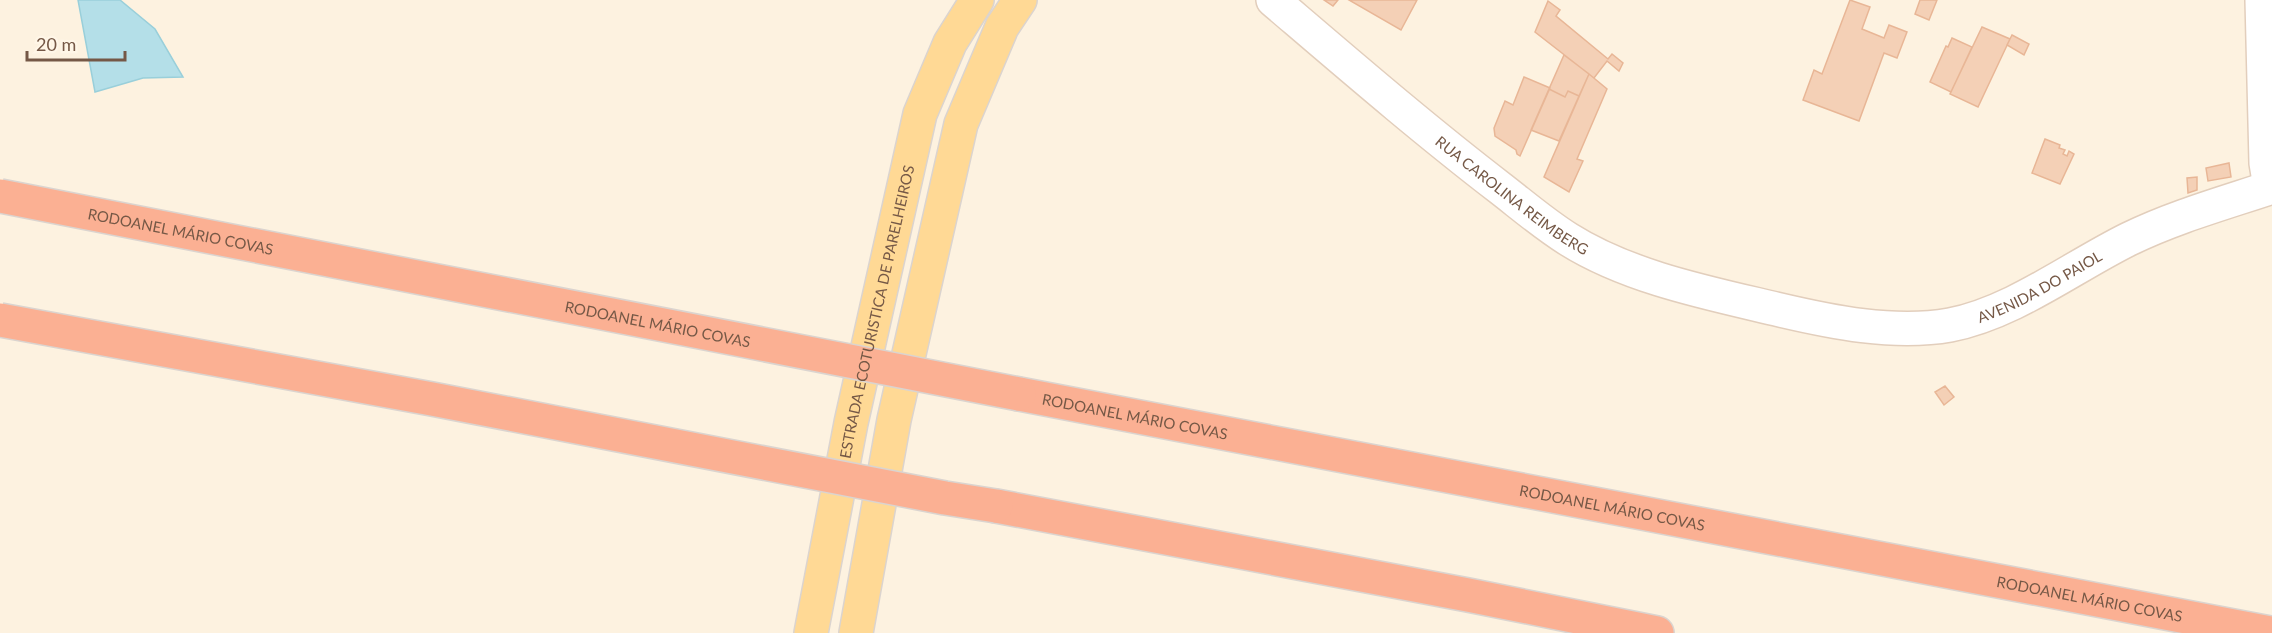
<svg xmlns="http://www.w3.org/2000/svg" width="2272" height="633" font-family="Lato,sans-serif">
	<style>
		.water { fill: #b4dfe8; stroke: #99cfda; stroke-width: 1.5 }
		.building { fill: #f4d0b6; stroke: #e8b696; stroke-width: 1.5 }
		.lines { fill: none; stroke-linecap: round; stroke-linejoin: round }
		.minor-casing { stroke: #e2cebc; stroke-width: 36 }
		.major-casing { stroke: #dbd4cf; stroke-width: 36 }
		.highway-casing { stroke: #dbd4cf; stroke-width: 36 }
		.minor { stroke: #fff; stroke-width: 33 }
		.major { stroke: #ffd995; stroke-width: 33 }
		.highway { stroke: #fbb093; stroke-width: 33 }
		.highway-bridge-casing { stroke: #dbd4cf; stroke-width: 36; stroke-linecap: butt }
		.highway-bridge { stroke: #fbb093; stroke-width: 33 }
		.labels { text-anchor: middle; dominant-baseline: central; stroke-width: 4.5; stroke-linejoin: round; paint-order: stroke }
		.street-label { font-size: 15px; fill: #755846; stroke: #fff6e7 }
	</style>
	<rect width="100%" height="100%" fill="#fdf2e0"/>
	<path class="water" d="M 78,0 L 120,0 L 155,29 L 183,77 L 143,78 L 95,92 Z"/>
	<path class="building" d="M 1324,0 L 1338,0 L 1333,6 Z
		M 1349,0 L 1417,0 L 1401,30 Z
		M 1850,0 L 1870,7 L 1862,29 L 1884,38 L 1889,25 L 1907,32 L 1897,58 L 1884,53 L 1859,121 L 1803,100 L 1814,70 L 1822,74 Z
		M 1920,0 L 1937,0 L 1929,20 L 1915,14 Z
		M 1548,1 L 1560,10 L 1556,16 L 1608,59 L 1612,54 L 1623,63 L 1619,71 L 1607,61 L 1594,78 L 1535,32 Z
		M 1982,27 L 2010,39 L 1978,107 L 1950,94 Z
		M 2012,35 L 2029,44 L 2024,55 L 2007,45 Z
		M 1952,38 L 1972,47 L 1951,92 L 1930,82 L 1946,46 L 1948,47 Z
		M 1564,55 L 1589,74 L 1579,96 L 1568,91 L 1565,97 L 1549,89 Z
		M 1589,74 L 1607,89 L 1577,159 L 1583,161 L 1569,192 L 1544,177 Z
		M 1524,77 L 1550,88 L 1520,156 L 1517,154 L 1516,150 L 1495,136 L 1494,128 L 1505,101 L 1513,105 Z
		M 1549,89 L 1565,97 L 1568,91 L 1579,96 L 1559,141 L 1531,130 Z
		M 2045,139 L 2060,145 L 2059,148 L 2065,150 L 2063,154 L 2067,156 L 2069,151 L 2074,154 L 2060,184 L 2032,173 Z
		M 2229,163 L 2231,177 L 2208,181 L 2206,168 Z
		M 2197,177 L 2197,190 L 2188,193 L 2187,178 Z
		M 1945,386 L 1954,397 L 1944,405 L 1935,392 Z"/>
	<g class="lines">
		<g class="minor-casing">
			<g id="minor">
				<path id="s1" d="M 1273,0 C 1348,64 1422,128 1500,188 C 1522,205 1544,224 1568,239 C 1628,277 1708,293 1776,309 C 1831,322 1894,335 1950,325 C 2013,313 2072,267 2129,239 C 2174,217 2224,203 2272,187"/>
				<path d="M 2262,0 L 2266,163 L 2270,187"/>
			</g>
		</g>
		<g class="major-casing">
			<g id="major">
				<path id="s2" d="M 811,633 L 851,423 L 920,114 L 950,43 L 977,0"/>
				<path d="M 856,633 L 894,420 L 961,124 L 1002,27 L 1020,0"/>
			</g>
		</g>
		<g class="highway-casing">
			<g id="highway">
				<path id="s3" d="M 1019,394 L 2270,633"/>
				<path d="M 996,506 L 1468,595 L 1657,633"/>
			</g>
		</g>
		<use href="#minor" class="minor"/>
		<use href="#major" class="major"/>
		<use href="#highway" class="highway"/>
		<g class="highway-bridge-casing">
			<g id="highway-bridge">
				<path id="s4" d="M 0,196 L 1019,394"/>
				<path d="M 0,320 L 432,399 L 945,498 L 996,506"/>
			</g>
		</g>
		<use href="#highway-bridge" class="highway-bridge"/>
	</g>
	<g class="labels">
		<g class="street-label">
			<text stroke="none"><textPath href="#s1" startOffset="309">RUA CAROLINA REIMBERG</textPath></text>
			<text stroke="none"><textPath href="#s4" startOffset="184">RODOANEL MÁRIO COVAS</textPath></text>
			<text stroke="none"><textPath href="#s1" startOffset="874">AVENIDA DO PAIOL</textPath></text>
			<text stroke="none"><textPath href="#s2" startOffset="328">ESTRADA ECOTURISTICA DE PARELHEIROS</textPath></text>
			<text stroke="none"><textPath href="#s4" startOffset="670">RODOANEL MÁRIO COVAS</textPath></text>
			<text stroke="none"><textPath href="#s3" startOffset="118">RODOANEL MÁRIO COVAS</textPath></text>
			<text stroke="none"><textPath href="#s3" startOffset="604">RODOANEL MÁRIO COVAS</textPath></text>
			<text stroke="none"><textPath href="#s3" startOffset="1090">RODOANEL MÁRIO COVAS</textPath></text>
		</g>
	</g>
	<path d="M27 51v9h98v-9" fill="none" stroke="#755846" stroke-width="3"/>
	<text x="36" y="51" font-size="18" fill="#755846" stroke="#fff6e7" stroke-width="4.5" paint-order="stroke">20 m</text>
</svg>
